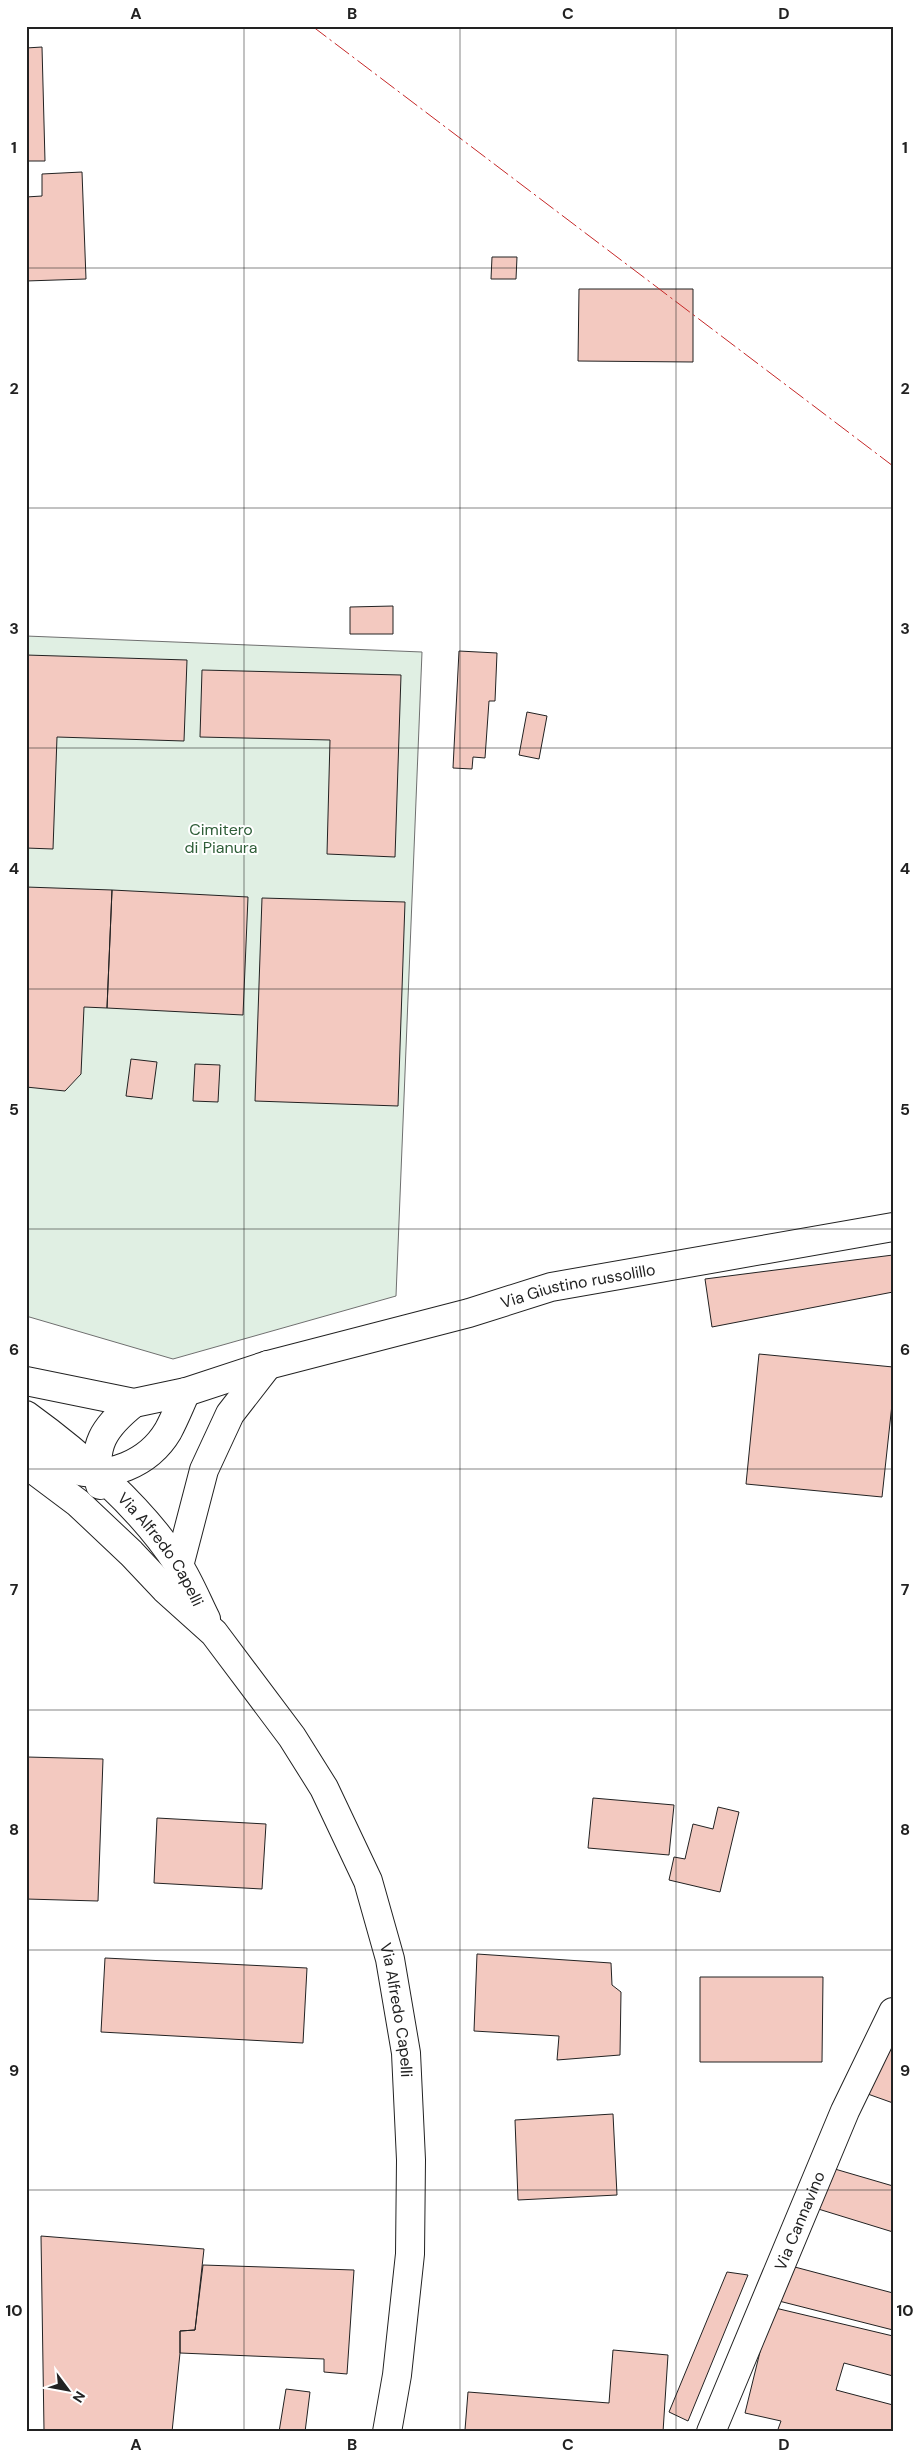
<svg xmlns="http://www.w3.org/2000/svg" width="919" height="2458" font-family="'DM Sans',sans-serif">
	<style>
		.green { fill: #e0efe3; stroke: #6f6f6f }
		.building { fill: #f3c9c0; stroke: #222 }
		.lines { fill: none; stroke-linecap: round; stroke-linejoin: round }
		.minor-casing { stroke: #222; stroke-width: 30 }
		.minor { stroke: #fff; stroke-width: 28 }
		.power { stroke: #c62828; stroke-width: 1; stroke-dasharray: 18 4 2.5 4; stroke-linecap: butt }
		.grid { fill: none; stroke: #222; stroke-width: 1; stroke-opacity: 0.55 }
		.labels { text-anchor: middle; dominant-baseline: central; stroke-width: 4; stroke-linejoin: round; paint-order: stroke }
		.park-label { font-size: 16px; fill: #2f5e38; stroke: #fff }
		.street-label { font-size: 16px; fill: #222; stroke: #fff }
		.neatline { fill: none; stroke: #222; stroke-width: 2 }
		.grid-label { font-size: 16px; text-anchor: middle; font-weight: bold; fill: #222 }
	</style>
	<rect width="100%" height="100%" fill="#fff"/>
	<path class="green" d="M 26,636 L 422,652 L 396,1296 L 173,1359 L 26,1316 Z"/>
	<path class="building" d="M 42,47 L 45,161 L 26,161 L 26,48 Z
		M 82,172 L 86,279 L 26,281 L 26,197 L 42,196 L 42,174 Z
		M 492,257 L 517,257 L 516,279 L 491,279 Z
		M 579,289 L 693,289 L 693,362 L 578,361 Z
		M 393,606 L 393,634 L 350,634 L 350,607 Z
		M 459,651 L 497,653 L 495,701 L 489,701 L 485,758 L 473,757 L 472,769 L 453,768 Z
		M 26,655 L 187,660 L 184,741 L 57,737 L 53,849 L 26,848 Z
		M 202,670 L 401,675 L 395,857 L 327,854 L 330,740 L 200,737 Z
		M 527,712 L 547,716 L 539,759 L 519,755 Z
		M 26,887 L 112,890 L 107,1008 L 84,1007 L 81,1074 L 65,1091 L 26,1087 Z
		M 112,890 L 248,897 L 243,1015 L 107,1008 Z
		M 262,898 L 405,902 L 398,1106 L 255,1101 Z
		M 131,1059 L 157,1062 L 152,1099 L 126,1096 Z
		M 195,1064 L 220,1065 L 218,1102 L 193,1101 Z
		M 893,1255 L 893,1292 L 712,1327 L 705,1279 Z
		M 759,1354 L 893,1367 L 893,1395 L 882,1497 L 746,1484 Z
		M 27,1757 L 103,1759 L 98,1901 L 26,1899 Z
		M 593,1798 L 674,1805 L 669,1855 L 588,1848 Z
		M 718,1807 L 739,1812 L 720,1892 L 669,1880 L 674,1857 L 685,1859 L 693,1824 L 713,1829 Z
		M 157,1818 L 266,1824 L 262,1889 L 154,1883 Z
		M 477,1954 L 611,1963 L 612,1985 L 621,1992 L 620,2055 L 557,2060 L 559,2036 L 474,2031 Z
		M 105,1958 L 307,1968 L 303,2043 L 101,2032 Z
		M 700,1977 L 823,1977 L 822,2062 L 700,2062 Z
		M 893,2042 L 893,2103 L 865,2093 Z
		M 613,2114 L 617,2195 L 518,2200 L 515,2120 Z
		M 828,2167 L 893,2186 L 893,2232 L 815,2208 Z
		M 41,2236 L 204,2249 L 195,2330 L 180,2331 L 180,2353 L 172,2432 L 44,2430 Z
		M 203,2265 L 354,2270 L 347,2374 L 324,2372 L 324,2359 L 180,2353 L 180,2331 L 195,2330 Z
		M 791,2266 L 893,2293 L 893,2330 L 775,2300 Z
		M 727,2272 L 748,2275 L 688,2421 L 669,2412 Z
		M 771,2307 L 893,2336 L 893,2376 L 844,2363 L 836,2390 L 893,2405 L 893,2432 L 777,2432 L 781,2421 L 745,2413 Z
		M 613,2350 L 668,2355 L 663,2432 L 493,2432 L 465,2430 L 468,2392 L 609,2403 Z
		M 286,2389 L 310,2392 L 305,2432 L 279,2432 Z"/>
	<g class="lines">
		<g class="minor-casing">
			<g id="minor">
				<path id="s1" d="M 26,1381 L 134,1403 L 186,1392 L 268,1365 L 469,1313 L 551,1287 L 893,1227"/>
				<path id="s2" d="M 26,1415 C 80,1454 142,1508 178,1564 C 189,1581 197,1601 206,1619"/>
				<path d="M 26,1441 C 40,1451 55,1464 72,1469 C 108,1481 149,1463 168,1431 C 175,1418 180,1405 186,1392"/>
				<path id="s3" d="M 26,1464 L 78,1503 L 131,1553 L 165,1589 L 214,1633 L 292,1737 L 324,1788 L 368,1881 L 390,1959 L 406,2053 L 411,2160 L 410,2254 L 397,2375 L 387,2432"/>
				<path d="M 100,1485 C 91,1446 104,1427 134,1403"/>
				<path d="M 179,1566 L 204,1470 L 230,1414 L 268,1365"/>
				<path id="s4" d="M 711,2432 L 845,2111 L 893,2012"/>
			</g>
		</g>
		<use href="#minor" class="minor"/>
		<path class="power" d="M 312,26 L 893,466"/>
	</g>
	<path class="grid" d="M 244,26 L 244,2432M 460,26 L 460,2432M 676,26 L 676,2432M 26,268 L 893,268M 26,508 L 893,508M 26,748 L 893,748M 26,989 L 893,989M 26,1229 L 893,1229M 26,1469 L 893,1469M 26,1710 L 893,1710M 26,1950 L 893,1950M 26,2190 L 893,2190"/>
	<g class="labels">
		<g class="park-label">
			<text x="221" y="829">Cimitero<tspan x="221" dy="18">di Pianura</tspan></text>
		</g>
		<g class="street-label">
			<text stroke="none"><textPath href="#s1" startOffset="570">Via Giustino russolillo</textPath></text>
			<text stroke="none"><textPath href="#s2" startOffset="192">Via Alfredo Capelli</textPath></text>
			<text stroke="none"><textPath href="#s3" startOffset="679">Via Alfredo Capelli</textPath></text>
			<text stroke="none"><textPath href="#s4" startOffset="229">Via Cannavino</textPath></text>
		</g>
	</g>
	<rect width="919" height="2458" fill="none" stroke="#ffffff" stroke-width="55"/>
	<g transform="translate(68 2390) rotate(122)" stroke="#ffffff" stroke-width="4" paint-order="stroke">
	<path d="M0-4L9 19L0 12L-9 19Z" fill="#222222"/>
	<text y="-8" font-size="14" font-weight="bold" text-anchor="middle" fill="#222222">N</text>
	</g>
	<rect x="28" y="28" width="864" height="2402" class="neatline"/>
	<g class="grid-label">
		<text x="136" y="19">A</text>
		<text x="352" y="19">B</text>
		<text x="568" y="19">C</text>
		<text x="784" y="19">D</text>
		<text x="14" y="153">1</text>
		<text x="905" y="153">1</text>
		<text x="14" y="394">2</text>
		<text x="905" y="394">2</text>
		<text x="14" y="634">3</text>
		<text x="905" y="634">3</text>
		<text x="14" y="874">4</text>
		<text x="905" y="874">4</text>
		<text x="14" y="1115">5</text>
		<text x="905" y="1115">5</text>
		<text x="14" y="1355">6</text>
		<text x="905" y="1355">6</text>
		<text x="14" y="1595">7</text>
		<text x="905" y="1595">7</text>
		<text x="14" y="1835">8</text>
		<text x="905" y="1835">8</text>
		<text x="14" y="2076">9</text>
		<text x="905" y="2076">9</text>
		<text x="14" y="2316">10</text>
		<text x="905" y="2316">10</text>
		<text x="136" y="2450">A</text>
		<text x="352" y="2450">B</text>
		<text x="568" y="2450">C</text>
		<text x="784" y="2450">D</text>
	</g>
</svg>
